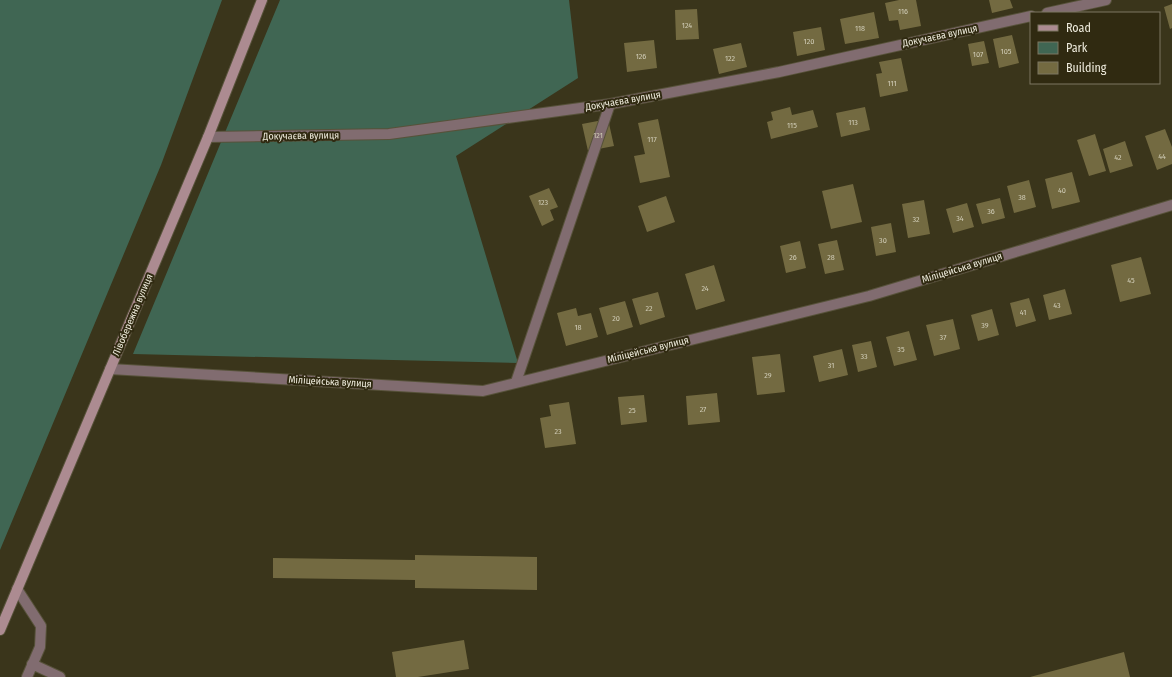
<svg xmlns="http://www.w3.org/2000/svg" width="1172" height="677" font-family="'Fira Sans Condensed',sans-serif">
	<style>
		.green { fill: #406653 }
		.building { fill: #736a41 }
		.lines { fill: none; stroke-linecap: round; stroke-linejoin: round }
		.service-casing { stroke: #57523a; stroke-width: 12 }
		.minor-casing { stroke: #57523a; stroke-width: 12 }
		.secondary-casing { stroke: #57523a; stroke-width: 12 }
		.service { stroke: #816c70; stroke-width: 10 }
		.minor { stroke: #816c70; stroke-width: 10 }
		.secondary { stroke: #ac8b91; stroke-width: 10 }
		.labels { text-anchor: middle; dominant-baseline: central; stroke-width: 4; stroke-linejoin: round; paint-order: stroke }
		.number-label { font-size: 8px; fill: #cfcbb5 }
		.street-label { font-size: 10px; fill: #eeebdc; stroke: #302a11 }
	</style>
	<rect width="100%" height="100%" fill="#3a351b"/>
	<path class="green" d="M 0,0 L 222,0 L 161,165 L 0,550 Z
		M 280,0 L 569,0 L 578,78 L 456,156 L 518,363 L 133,354 Z"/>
	<path class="building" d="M 899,0 L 916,0 L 921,26 L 900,30 L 898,20 L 889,21 L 885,3 Z
		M 989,0 L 1010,0 L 1013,8 L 992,13 Z
		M 1172,4 L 1172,28 L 1170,29 L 1164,7 Z
		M 697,9 L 699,39 L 676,40 L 675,10 Z
		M 874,12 L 879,38 L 845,44 L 840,19 Z
		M 821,27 L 825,50 L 797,56 L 793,32 Z
		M 1012,35 L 1019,63 L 999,68 L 993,39 Z
		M 654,40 L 657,68 L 627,72 L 624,43 Z
		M 984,41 L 989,63 L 972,66 L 968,44 Z
		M 741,43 L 747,67 L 719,74 L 713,49 Z
		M 901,58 L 908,91 L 880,97 L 876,74 L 882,73 L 879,62 Z
		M 790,107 L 792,115 L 813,110 L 818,127 L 771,139 L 767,122 L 773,120 L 771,112 Z
		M 865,107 L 870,130 L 841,137 L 836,113 Z
		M 608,119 L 614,146 L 588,151 L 582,124 Z
		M 658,119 L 670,177 L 640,183 L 634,156 L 645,154 L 638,123 Z
		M 1165,129 L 1172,147 L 1172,164 L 1157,170 L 1145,136 Z
		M 1095,134 L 1106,171 L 1089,176 L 1077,140 Z
		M 1125,141 L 1133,166 L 1110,173 L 1103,149 Z
		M 1072,172 L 1080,202 L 1052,209 L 1045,179 Z
		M 1029,180 L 1036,207 L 1014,213 L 1007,186 Z
		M 853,184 L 862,222 L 831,229 L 822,191 Z
		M 549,188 L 558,207 L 550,210 L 554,220 L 542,226 L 529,196 Z
		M 666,196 L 675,222 L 647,232 L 638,206 Z
		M 1000,198 L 1005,218 L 982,224 L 976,204 Z
		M 924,200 L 930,234 L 908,238 L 902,204 Z
		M 967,203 L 974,227 L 953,233 L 946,209 Z
		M 891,223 L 896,252 L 876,256 L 871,227 Z
		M 837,240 L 844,270 L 825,274 L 818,244 Z
		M 800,241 L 806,268 L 786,273 L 780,246 Z
		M 1141,257 L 1151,294 L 1120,302 L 1111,265 Z
		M 714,265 L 725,301 L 696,310 L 685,274 Z
		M 1065,289 L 1072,314 L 1049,320 L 1043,295 Z
		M 658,292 L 665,317 L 640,325 L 632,299 Z
		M 1029,298 L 1036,321 L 1016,327 L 1010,303 Z
		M 625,301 L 633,327 L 607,335 L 599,308 Z
		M 576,308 L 578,316 L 591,313 L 598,337 L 566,346 L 557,313 Z
		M 992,309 L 999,335 L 978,341 L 971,315 Z
		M 953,319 L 960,349 L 934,356 L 926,325 Z
		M 909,331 L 917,360 L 894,366 L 886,337 Z
		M 871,341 L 877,367 L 858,372 L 852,345 Z
		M 842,349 L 848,375 L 819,382 L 813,356 Z
		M 780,354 L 785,392 L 757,395 L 752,357 Z
		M 717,393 L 720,422 L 688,425 L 686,396 Z
		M 644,395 L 647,422 L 621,425 L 618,397 Z
		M 569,402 L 576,444 L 545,448 L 540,418 L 551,416 L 549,405 Z
		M 415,555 L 537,557 L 537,590 L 415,588 L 415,580 L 273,578 L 273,558 L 415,560 Z
		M 464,640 L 469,669 L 418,677 L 396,677 L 392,652 Z
		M 1124,652 L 1130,677 L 1030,677 Z"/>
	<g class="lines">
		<g class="service-casing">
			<path id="service" d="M 516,382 L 610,104
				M 17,589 L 41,626 L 40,647 L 27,677
				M 32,664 L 60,677"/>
		</g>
		<g class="minor-casing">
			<path id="minor" d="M 1047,13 L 1106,0
				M 208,137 L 389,134 L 610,104 L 779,72 L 1031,16
				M 110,369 L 483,391 L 869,296 L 1172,205"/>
		</g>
		<g class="secondary-casing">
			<path id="secondary" d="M 0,630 L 208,137 L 262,0"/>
		</g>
		<use href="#service" class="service"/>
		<use href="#minor" class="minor"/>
		<use href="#secondary" class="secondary"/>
	</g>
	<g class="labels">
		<g class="number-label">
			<text x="903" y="11">116</text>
			<text x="687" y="25">124</text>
			<text x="860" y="28">118</text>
			<text x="809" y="41">120</text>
			<text x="1006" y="51">105</text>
			<text x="978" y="54">107</text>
			<text x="641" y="56">126</text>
			<text x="730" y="58">122</text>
			<text x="892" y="83">111</text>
			<text x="853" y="122">113</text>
			<text x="792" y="125">115</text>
			<text x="598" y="135">121</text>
			<text x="652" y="139">117</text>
			<text x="1162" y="156">44</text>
			<text x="1118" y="157">42</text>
			<text x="1062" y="190">40</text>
			<text x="1022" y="197">38</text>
			<text x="543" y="202">123</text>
			<text x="991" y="211">36</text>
			<text x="960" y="218">34</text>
			<text x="916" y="219">32</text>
			<text x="883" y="240">30</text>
			<text x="793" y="257">26</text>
			<text x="831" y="257">28</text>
			<text x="1131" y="280">45</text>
			<text x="705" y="288">24</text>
			<text x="1057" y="305">43</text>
			<text x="649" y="308">22</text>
			<text x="1023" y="312">41</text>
			<text x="616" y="318">20</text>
			<text x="985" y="325">39</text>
			<text x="578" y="327">18</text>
			<text x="943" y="337">37</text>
			<text x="901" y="349">35</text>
			<text x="864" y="356">33</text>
			<text x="831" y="365">31</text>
			<text x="768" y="375">29</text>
			<text x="703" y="409">27</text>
			<text x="632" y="410">25</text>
			<text x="558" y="431">23</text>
		</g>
		<g class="street-label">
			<text transform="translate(940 36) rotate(-12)">Докучаєва вулиця</text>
			<text transform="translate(623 101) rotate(-10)">Докучаєва вулиця</text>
			<text transform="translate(301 136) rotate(-1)">Докучаєва вулиця</text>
			<text transform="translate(962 268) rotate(-17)">Міліцейська вулиця</text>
			<text transform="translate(133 315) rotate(-67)">Лівобережна вулиця</text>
			<text transform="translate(648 350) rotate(-14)">Міліцейська вулиця</text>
			<text transform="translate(330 382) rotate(3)">Міліцейська вулиця</text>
		</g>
	</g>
	<rect x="1030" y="12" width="130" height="72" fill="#302a11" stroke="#7c7762"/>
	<rect x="1038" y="25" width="20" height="6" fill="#ac8b91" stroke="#7c7762"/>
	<text x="1066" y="32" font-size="12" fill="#eeebdc">Road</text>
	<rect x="1038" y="42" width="20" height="12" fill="#406653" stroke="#7c7762"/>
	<text x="1066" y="52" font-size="12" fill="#eeebdc">Park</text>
	<rect x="1038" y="62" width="20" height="12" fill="#736a41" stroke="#7c7762"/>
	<text x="1066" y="72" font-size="12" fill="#eeebdc">Building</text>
</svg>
